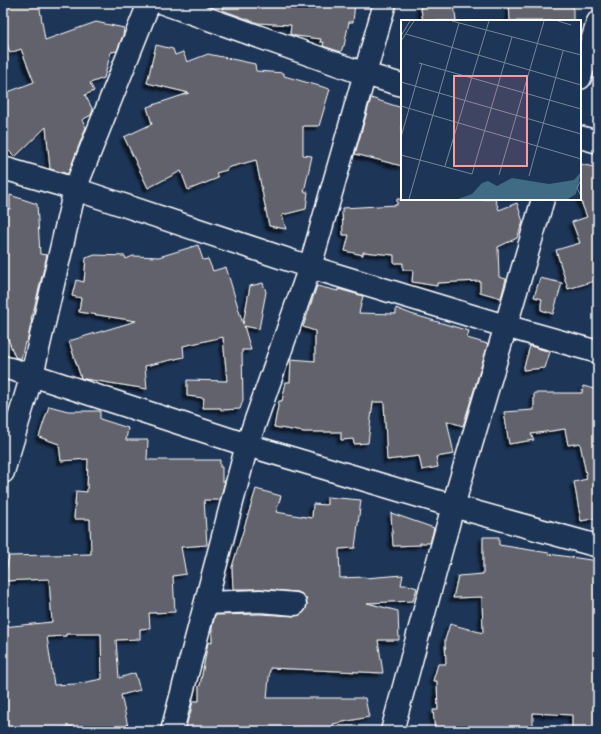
<svg xmlns="http://www.w3.org/2000/svg" width="601" height="734" font-family="Kalam,sans-serif">
	<style>
		.building { fill: #62626c; stroke: #fff; fill-rule: evenodd; filter: url(#shadow) }
		.lines { fill: none; stroke-linecap: round; stroke-linejoin: round }
		.minor-casing { stroke: #fff; stroke-width: 25 }
		.minor { stroke: #1d3557; stroke-width: 22 }
		.inset-road { fill: none; stroke: #77869a; stroke-width: 1 }
		.view { fill: #ff9aa2; fill-opacity: 0.15; stroke: #ff9aa2; stroke-width: 2 }
		.inset-edge { fill: none; stroke: #fff; stroke-width: 2 }
	</style>
	<defs>
		<filter id="shadow"><feDropShadow dx="-3.5" dy="3.5" stdDeviation="1" flood-color="#0009"/></filter>
	</defs>
	<rect width="100%" height="100%" fill="#1d3557"/>
	<filter id="ink" filterUnits="userSpaceOnUse"><feTurbulence type="fractalNoise" baseFrequency=".025" numOctaves="2"/><feDisplacementMap in="SourceGraphic" scale="8" xChannelSelector="R" yChannelSelector="G"/><feConvolveMatrix kernelMatrix="1 2 1 2 8 2 1 2 1" color-interpolation-filters="sRGB"/></filter>
	<g filter="url(#ink)">
		<path class="building" d="M 3,3 L 39,3 L 45,40 L 96,22 L 124,28 L 123,35 L 117,51 L 111,52 L 104,78 L 90,83 L 94,91 L 85,95 L 93,110 L 91,115 L 82,120 L 86,127 L 68,174 L 50,169 L 46,127 L 15,157 L 3,145 L 3,94 L 34,82 L 21,49 L 10,53 L 3,34 Z
			M 224,3 L 355,3 L 353,22 L 349,22 L 344,46 L 343,46 L 341,52 L 323,46 L 324,42 L 320,42 L 321,39 L 296,36 L 290,34 L 291,25 L 258,23 L 222,10 Z
			M 420,3 L 454,3 L 456,21 L 423,21 Z
			M 509,3 L 573,3 L 573,21 L 510,21 Z
			M 156,45 L 173,49 L 175,55 L 183,52 L 187,62 L 208,54 L 255,64 L 256,71 L 284,73 L 284,76 L 330,89 L 319,126 L 303,126 L 303,155 L 312,156 L 304,192 L 308,192 L 306,209 L 282,215 L 286,229 L 269,226 L 256,160 L 227,168 L 227,170 L 216,173 L 218,178 L 188,190 L 181,171 L 148,188 L 124,137 L 152,124 L 147,107 L 189,93 L 147,83 Z
			M 371,98 L 402,108 L 402,166 L 355,154 Z
			M 580,164 L 598,168 L 598,280 L 568,289 L 556,250 L 580,243 L 572,222 L 587,217 L 580,199 Z
			M 10,195 L 37,204 L 40,254 L 47,255 L 34,309 L 31,319 L 32,319 L 27,343 L 25,342 L 21,359 L 15,357 L 3,326 L 3,209 L 10,209 Z
			M 397,199 L 495,199 L 499,210 L 517,203 L 523,222 L 517,238 L 498,247 L 499,277 L 506,279 L 501,298 L 480,292 L 480,281 L 437,283 L 437,286 L 412,282 L 413,270 L 403,270 L 403,263 L 394,263 L 394,255 L 363,252 L 363,255 L 345,251 L 349,235 L 343,235 L 342,208 L 397,205 Z
			M 198,245 L 203,260 L 208,259 L 213,271 L 226,267 L 243,324 L 250,286 L 263,283 L 266,292 L 259,329 L 244,326 L 251,350 L 242,350 L 243,400 L 240,409 L 221,410 L 221,408 L 203,408 L 204,398 L 187,396 L 187,380 L 227,381 L 223,337 L 183,346 L 184,357 L 145,366 L 147,389 L 85,379 L 81,378 L 69,341 L 136,321 L 79,312 L 81,298 L 72,296 L 76,280 L 84,282 L 86,258 L 95,255 L 125,256 L 126,259 L 133,256 L 159,257 Z
			M 540,278 L 562,283 L 553,314 L 541,310 L 541,304 L 542,299 L 534,297 Z
			M 317,286 L 338,291 L 338,289 L 363,296 L 359,313 L 396,314 L 396,308 L 411,314 L 469,331 L 467,338 L 488,344 L 463,426 L 447,421 L 454,454 L 436,457 L 438,467 L 422,470 L 419,456 L 387,460 L 384,402 L 373,402 L 368,443 L 354,444 L 353,439 L 341,440 L 341,432 L 304,432 L 274,427 L 279,401 L 282,401 L 286,382 L 290,382 L 291,359 L 315,361 L 315,331 L 303,327 Z
			M 530,346 L 550,352 L 545,368 L 523,370 Z
			M 583,386 L 598,390 L 598,518 L 581,521 L 574,482 L 587,479 L 580,443 L 568,445 L 565,429 L 531,434 L 534,440 L 509,444 L 504,412 L 534,410 L 534,393 L 582,393 Z
			M 49,406 L 68,411 L 100,411 L 100,419 L 128,428 L 126,440 L 148,440 L 147,460 L 220,460 L 220,467 L 222,467 L 222,481 L 225,481 L 220,500 L 204,500 L 207,545 L 181,547 L 186,574 L 173,576 L 175,612 L 149,613 L 150,628 L 140,629 L 140,639 L 116,640 L 119,678 L 135,673 L 140,690 L 121,695 L 129,731 L 72,731 L 72,726 L 50,731 L 3,731 L 3,627 L 52,622 L 49,579 L 4,581 L 9,556 L 91,554 L 90,519 L 74,519 L 76,491 L 87,492 L 88,459 L 61,461 L 59,444 L 39,437 ZM 66,634 L 101,634 L 102,679 L 76,684 L 54,685 L 47,637 L 66,636 Z
			M 256,489 L 281,496 L 276,512 L 312,518 L 313,504 L 327,505 L 327,497 L 361,500 L 355,548 L 339,549 L 340,578 L 365,577 L 365,578 L 403,575 L 401,585 L 408,585 L 417,588 L 413,601 L 367,603 L 398,611 L 399,640 L 378,640 L 383,673 L 270,668 L 267,698 L 365,698 L 369,717 L 333,724 L 334,728 L 312,730 L 312,727 L 272,728 L 261,731 L 185,731 L 189,715 L 190,715 L 193,701 L 199,701 L 199,686 L 200,686 L 208,642 L 212,643 L 212,628 L 215,615 L 260,614 L 294,616 L 300,615 L 305,611 L 307,605 L 306,598 L 302,594 L 296,592 L 261,589 L 233,589 L 232,567 Z
			M 391,513 L 434,528 L 430,543 L 420,543 L 420,545 L 393,546 Z
			M 483,537 L 499,537 L 499,545 L 549,553 L 549,554 L 598,561 L 598,731 L 572,731 L 572,715 L 533,713 L 533,731 L 435,731 L 433,710 L 438,710 L 437,681 L 433,681 L 438,664 L 446,664 L 445,640 L 450,624 L 483,633 L 482,597 L 453,598 L 458,576 L 483,574 Z"/>
		<g class="lines">
			<g class="minor-casing">
				<path id="minor" d="M 163,3 L 365,74 L 402,85
					M 580,78 L 598,22
					M 580,137 L 598,142
					M 3,168 L 75,189 L 310,267 L 505,326 L 598,352
					M 3,367 L 32,375 L 247,445 L 453,506 L 598,546
					M 3,472 L 32,375 L 75,189 L 149,3
					M 206,603 L 260,601 L 295,604
					M 172,731 L 247,445 L 310,267 L 385,3
					M 392,731 L 453,506 L 543,199"/>
			</g>
			<use href="#minor" class="minor"/>
		</g>
	</g>
	<g transform="translate(401 20)">
		<rect width="180" height="180" fill="#1d3557"/>
		<path d="M 180,152 L 175,174 L 167,179 L 57,179 L 71,174 L 81,163 L 87,161 L 96,166 L 111,158 L 148,164 L 173,160 Z" fill="#3f6b85"/>
		<path class="inset-road" d="M 51,1 L 180,35M 157,1 L 170,5M 5,14 L 180,65M 0,16 L 9,1M 0,21 L 13,1M 18,43 L 180,89M 0,62 L 180,114M 0,86 L 180,139M 0,117 L 21,43M 0,135 L 71,154 L 111,17M 44,146 L 88,1M 98,155 L 143,1M 128,156 L 162,31M 180,160 L 176,168 L 180,176M 8,179 L 58,3"/>
		<path class="view" d="M 53,56 L 126,56 L 126,146 L 53,146 Z"/>
		<rect width="180" height="180" class="inset-edge"/>
	</g>
	<rect width="601" height="734" fill="none" stroke="#1d3557" stroke-width="16"/>
	<rect x="8" y="8" width="585" height="718" fill="none" stroke="#fff" stroke-width="1.5" filter="url(#ink)"/>
</svg>
